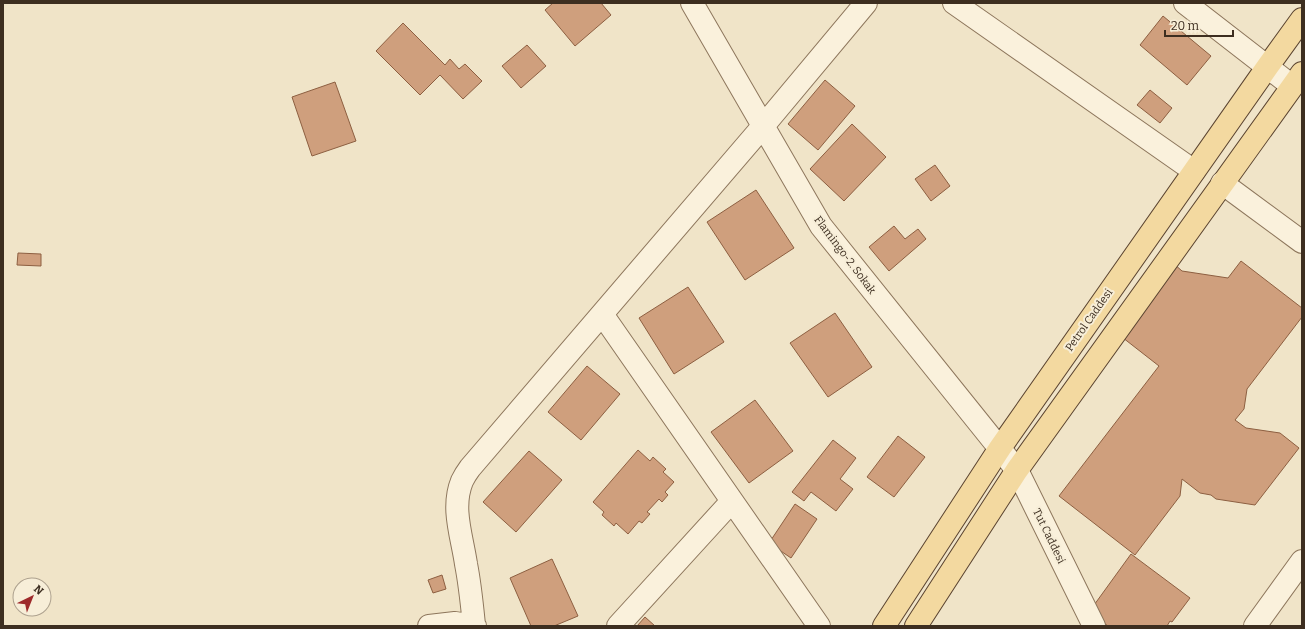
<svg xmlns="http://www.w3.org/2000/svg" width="1305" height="629" font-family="Bitter,serif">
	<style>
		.building { fill: #cf9f7d; stroke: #8d5f41 }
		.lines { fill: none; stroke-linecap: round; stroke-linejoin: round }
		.minor-casing { stroke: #8d765c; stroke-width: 24 }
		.major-casing { stroke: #5b4430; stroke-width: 24 }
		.minor { stroke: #faf1dc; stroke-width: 22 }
		.major { stroke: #f3d9a0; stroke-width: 22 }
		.labels { text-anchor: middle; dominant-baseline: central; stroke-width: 4; stroke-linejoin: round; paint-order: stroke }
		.street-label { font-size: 11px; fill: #3d2e20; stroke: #f7eed8 }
	</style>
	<rect width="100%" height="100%" fill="#f0e4c8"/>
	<path class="building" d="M 553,3 L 601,3 L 611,15 L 575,46 L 545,10 Z
		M 1163,16 L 1211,56 L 1187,85 L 1140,45 Z
		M 403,23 L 445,65 L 450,59 L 459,69 L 465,64 L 482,81 L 463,99 L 440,75 L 420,95 L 376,51 Z
		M 527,45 L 546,66 L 521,88 L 502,66 Z
		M 825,80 L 855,106 L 818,150 L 788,124 Z
		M 335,82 L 356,141 L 312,156 L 292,97 Z
		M 1150,90 L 1172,108 L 1160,123 L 1137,105 Z
		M 852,124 L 886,157 L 844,201 L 810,169 Z
		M 935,165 L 950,186 L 931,201 L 915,179 Z
		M 756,190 L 794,248 L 745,280 L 707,222 Z
		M 894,226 L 905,239 L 918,229 L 926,239 L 889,271 L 869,247 Z
		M 18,253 L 41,254 L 41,266 L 17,265 Z
		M 1241,261 L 1302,308 L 1302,317 L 1247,389 L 1244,409 L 1235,420 L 1246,428 L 1280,433 L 1299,448 L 1255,505 L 1216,499 L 1211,495 L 1200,493 L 1182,479 L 1180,496 L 1135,555 L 1059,496 L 1159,366 L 1118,334 L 1173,263 L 1182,271 L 1228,278 Z
		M 688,287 L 724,342 L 674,374 L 639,318 Z
		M 835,313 L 872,367 L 828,397 L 790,343 Z
		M 587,366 L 620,394 L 581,440 L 548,412 Z
		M 755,400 L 793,451 L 749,483 L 711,432 Z
		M 898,436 L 925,457 L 894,497 L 867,477 Z
		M 833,440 L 856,458 L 840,479 L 853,489 L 836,511 L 811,492 L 804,501 L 792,492 Z
		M 638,450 L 650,461 L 653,457 L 666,469 L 663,472 L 674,482 L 665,492 L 668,495 L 662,502 L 659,499 L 647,512 L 650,514 L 642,523 L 639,521 L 628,534 L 616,523 L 614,526 L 602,515 L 604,512 L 593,502 Z
		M 529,451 L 562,480 L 516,532 L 483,502 Z
		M 795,504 L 817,519 L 791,558 L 769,543 Z
		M 1131,554 L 1190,598 L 1172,622 L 1170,621 L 1167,626 L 1108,626 L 1089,612 Z
		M 552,559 L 578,616 L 554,626 L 531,626 L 510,578 Z
		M 442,575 L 446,589 L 433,593 L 428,580 Z
		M 645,617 L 655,626 L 637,626 Z"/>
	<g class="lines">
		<g class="minor-casing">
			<path id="minor" d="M 692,3 L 821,226 L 1017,470 L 1094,626
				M 954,3 L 1194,171
				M 1185,3 L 1292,86
				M 1222,183 L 1302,242
				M 602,314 L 819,626
				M 474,625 C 472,605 470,584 466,564 C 462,536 451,508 462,481 C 464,477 467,472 470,468 L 764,125 L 866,3
				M 429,626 L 455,623 L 475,626
				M 618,626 L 732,501
				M 1255,626 L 1302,561"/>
		</g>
		<g class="major-casing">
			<path id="major" d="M 884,626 L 1000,448 L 1268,66 L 1302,19
				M 916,626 L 1017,470 L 1302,73"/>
		</g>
		<use href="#minor" class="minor"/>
		<use href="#major" class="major"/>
	</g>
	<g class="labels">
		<g class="street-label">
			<text transform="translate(845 255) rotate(53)">Flamingo-2. Sokak</text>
			<text transform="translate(1089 320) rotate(-55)">Petrol Caddesi</text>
			<text transform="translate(1049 536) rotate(64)">Tut Caddesi</text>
		</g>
	</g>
	<rect width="1305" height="629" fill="none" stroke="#3d2e20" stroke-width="8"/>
	<g transform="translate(32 597) rotate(43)"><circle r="19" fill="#f7eed8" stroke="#ada18e"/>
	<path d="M0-3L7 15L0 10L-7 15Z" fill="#9e2a2b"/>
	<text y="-6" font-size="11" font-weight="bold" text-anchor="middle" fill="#3d2e20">N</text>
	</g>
	<path d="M1165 30v6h68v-6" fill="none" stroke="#3d2e20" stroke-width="2"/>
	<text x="1171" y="30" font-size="12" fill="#3d2e20" stroke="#f7eed8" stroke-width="3" paint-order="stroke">20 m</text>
</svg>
